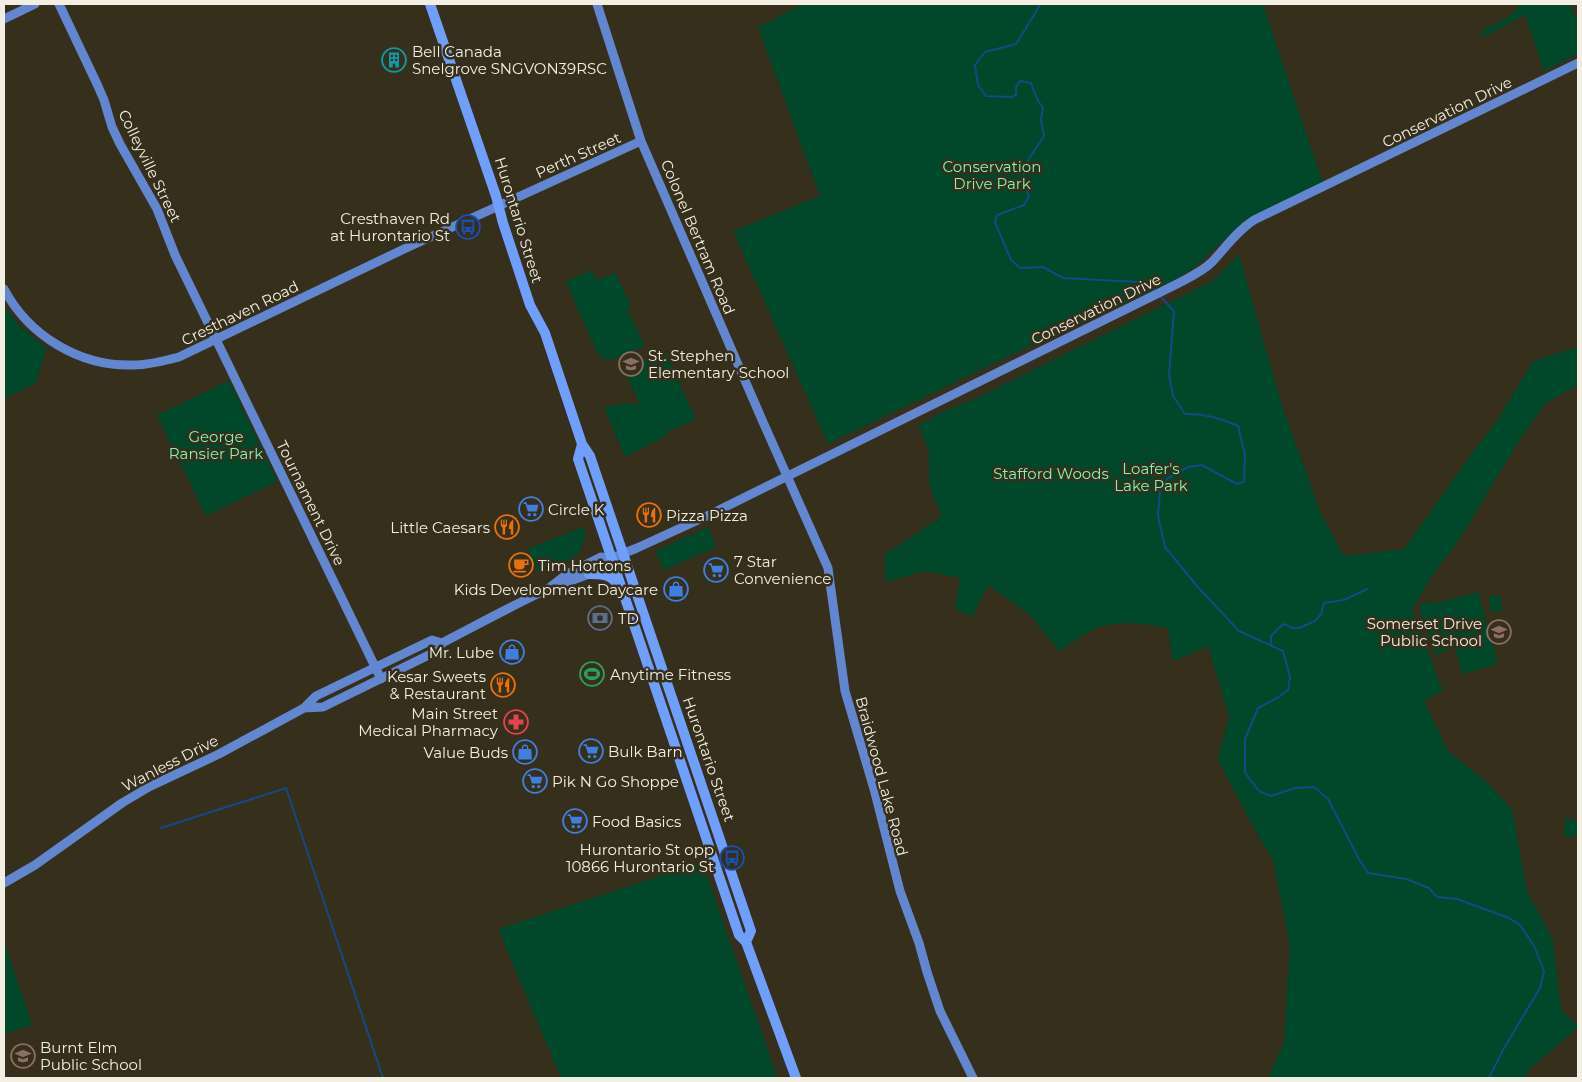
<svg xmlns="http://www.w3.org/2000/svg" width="1582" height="1082" font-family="Montserrat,sans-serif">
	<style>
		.green { fill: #014729 }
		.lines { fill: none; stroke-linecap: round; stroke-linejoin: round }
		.stream { stroke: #154985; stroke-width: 2 }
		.secondary { stroke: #6286d0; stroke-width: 9 }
		.primary { stroke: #6f9efd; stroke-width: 10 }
		.labels { text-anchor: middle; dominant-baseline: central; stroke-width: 5; stroke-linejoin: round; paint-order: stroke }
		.poi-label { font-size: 15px; fill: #f2eee1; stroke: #352f1b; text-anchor: start }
		.street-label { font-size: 15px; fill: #f2eee1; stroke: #352f1b }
		.park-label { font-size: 15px; fill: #7ef8b6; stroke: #352f1b }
	</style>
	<rect width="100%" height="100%" fill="#352f1b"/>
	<path class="green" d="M 803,4 L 1263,4 L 1323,183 L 1243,222 L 1194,268 L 1171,283 L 1042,340 L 828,444 L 733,231 L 820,196 L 758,27 Z
		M 1518,4 L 1569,4 L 1578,21 L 1578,54 L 1544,71 L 1525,15 L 1484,37 L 1480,32 L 1508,17 L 1519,7 Z
		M 1239,255 L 1281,402 L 1321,514 L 1344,556 L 1404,549 L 1475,449 L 1497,421 L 1533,361 L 1578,347 L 1578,385 L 1545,404 L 1520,439 L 1461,537 L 1432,576 L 1412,609 L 1443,691 L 1424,701 L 1448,751 L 1488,783 L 1512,810 L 1527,891 L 1553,940 L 1561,1010 L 1578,1026 L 1578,1028 L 1528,1070 L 1525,1078 L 1268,1078 L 1284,1042 L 1290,945 L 1273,860 L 1256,832 L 1218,760 L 1229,717 L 1208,646 L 1176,660 L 1172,659 L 1168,628 C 1144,623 1122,620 1099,627 C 1085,632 1071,644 1059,651 L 1030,615 L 988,585 L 972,617 L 955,609 L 960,578 L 925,571 L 886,582 L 884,555 L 942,516 L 932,493 L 929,483 L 929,452 L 918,425 L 927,421 L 938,414 L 974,399 L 1211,282 Z
		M 592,270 L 596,280 L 616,273 L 631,306 L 627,309 L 645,346 L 612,360 L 603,359 L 597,353 L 566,282 Z
		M 4,305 L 18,324 L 46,348 L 36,383 L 4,399 Z
		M 665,351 L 696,419 L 667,432 L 668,435 L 625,457 L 604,408 C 617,404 627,401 640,406 L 624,370 Z
		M 229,381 L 277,480 L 276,482 L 206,516 L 157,415 Z
		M 583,527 L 586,535 L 577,556 L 539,574 L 527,549 Z
		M 708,527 L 716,547 L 664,570 L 655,551 Z
		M 1478,592 L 1498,664 L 1462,674 L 1455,647 L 1435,655 L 1419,608 L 1421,603 L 1442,602 Z
		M 1489,596 L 1501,596 L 1502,611 L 1490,612 Z
		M 1566,818 L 1578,821 L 1578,835 L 1566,838 L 1564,830 Z
		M 702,862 L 778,1078 L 561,1078 L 498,929 Z
		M 4,941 L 32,1025 L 4,1034 Z"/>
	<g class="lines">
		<path class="stream" d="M 1040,4 L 1034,15 L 1016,44 L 985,52 L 975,65 L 978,85 L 986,96 L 1012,97 L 1016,95 L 1016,87 L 1020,81 L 1031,83 L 1037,99 L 1043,108 L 1041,119 L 1044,136 L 1025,165 L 1023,180 L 1029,196 L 1024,205 L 997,215 L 995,222 L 1011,260 L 1020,268 L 1043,267 L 1063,278 L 1139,282 L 1152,288 L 1156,292
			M 1159,295 L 1174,311 L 1169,375 L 1173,396 L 1185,414 C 1204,413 1221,418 1238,426 L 1245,455 L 1244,482 L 1237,484 L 1202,465 L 1188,467 L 1168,478 L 1160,491 L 1158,516 L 1165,547 L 1197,586 L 1239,631 L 1283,651 L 1290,677 L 1288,690 L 1277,698 L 1258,708 L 1245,739 L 1245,773 L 1259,791 L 1271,796 L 1295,788 L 1314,787 L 1328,799 L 1359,859 L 1368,873 L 1406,879 L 1429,888 L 1437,897 L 1457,899 L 1509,918 L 1520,925 L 1534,946 L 1544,971 L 1540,988 L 1503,1050 L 1489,1078
			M 1271,645 L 1271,636 L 1281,626 L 1285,624 L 1292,628 L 1299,628 L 1315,621 L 1321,614 L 1324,603 L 1344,600 L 1367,589
			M 161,828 L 286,788 L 383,1078"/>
		<path class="secondary" d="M 59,4 L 97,84 L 104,100 L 112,127 L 120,144 L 157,209 L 175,255 L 381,679
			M 597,4 L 641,141 L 763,422 L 828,568 L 845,691 L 874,789 L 900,891 L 919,943 L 927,972 L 940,1011 L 973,1078
			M 4,19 L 35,4
			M 4,289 C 29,336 80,367 134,365 C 149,365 164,361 179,357 L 404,249 L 641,141
			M 549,588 L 567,574 L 601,557 L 612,558 L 637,548 L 709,515 L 1175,285 C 1188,278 1202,272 1212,262 C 1226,247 1237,231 1254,220 L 1578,63
			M 304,708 L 323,707 L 439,650 L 442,643 C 477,625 511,606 546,590 C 569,579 593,578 612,558
			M 4,883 L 35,865 L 122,803 L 149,787 L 219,754 L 304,708 L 316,696 L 432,640 L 442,643"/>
		<path class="primary" d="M 430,4 L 496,196 L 503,223 L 530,305 L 545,333 L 582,444 L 590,456 L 751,931 L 746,942
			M 582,444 L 578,459 L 739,935 L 746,942 L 796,1078
			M 589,574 C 601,574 612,574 618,586"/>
	</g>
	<defs>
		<g id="building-ring" transform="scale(1.25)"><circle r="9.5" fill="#352f1b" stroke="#0f9aa8" stroke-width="1.5"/><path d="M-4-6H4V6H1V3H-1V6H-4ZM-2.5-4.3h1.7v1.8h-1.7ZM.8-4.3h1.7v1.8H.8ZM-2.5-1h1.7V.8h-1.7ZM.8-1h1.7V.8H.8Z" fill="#0f9aa8"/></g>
		<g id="bus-ring" transform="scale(1.25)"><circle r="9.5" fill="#352f1b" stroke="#1a4fb4" stroke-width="1.5"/><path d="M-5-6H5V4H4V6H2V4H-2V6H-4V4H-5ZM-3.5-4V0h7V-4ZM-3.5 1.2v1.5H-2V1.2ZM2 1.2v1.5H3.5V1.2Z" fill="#1a4fb4"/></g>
		<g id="school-ring" transform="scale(1.25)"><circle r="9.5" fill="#352f1b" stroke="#8d6e63" stroke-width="1.5"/><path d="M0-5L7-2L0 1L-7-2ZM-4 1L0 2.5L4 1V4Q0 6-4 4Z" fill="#8d6e63"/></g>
		<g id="supermarket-ring" transform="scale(1.25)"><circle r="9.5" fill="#352f1b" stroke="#3f7fe0" stroke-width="1.5"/><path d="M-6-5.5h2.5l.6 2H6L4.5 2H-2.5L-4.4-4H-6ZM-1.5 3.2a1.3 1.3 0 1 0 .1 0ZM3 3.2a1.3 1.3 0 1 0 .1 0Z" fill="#3f7fe0"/></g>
		<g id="restaurant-ring" transform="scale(1.25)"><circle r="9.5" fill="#352f1b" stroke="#e8710a" stroke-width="1.5"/><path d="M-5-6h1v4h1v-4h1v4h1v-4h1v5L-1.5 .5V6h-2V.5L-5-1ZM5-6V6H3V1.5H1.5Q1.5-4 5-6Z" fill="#e8710a"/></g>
		<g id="cafe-ring" transform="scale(1.25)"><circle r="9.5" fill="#352f1b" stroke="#e8710a" stroke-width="1.5"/><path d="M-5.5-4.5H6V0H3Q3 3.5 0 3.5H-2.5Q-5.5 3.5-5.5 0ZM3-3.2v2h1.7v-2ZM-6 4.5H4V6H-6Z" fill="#e8710a"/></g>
		<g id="shop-ring" transform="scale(1.25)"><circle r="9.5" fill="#352f1b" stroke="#3f7fe0" stroke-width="1.5"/><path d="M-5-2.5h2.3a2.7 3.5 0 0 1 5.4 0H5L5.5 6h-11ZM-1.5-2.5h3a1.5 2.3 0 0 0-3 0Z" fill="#3f7fe0"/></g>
		<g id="bank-ring" transform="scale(1.25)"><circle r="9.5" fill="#352f1b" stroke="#5c6f8a" stroke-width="1.5"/><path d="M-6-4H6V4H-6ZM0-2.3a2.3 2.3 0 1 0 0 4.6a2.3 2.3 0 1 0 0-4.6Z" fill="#5c6f8a"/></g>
		<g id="stadium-ring" transform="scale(1.25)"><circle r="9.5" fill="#352f1b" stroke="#2e9e5b" stroke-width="1.5"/><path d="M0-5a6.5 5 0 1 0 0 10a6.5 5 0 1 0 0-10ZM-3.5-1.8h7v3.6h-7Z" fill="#2e9e5b"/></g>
		<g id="pharmacy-ring" transform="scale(1.25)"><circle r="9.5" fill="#352f1b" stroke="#e0444e" stroke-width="1.5"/><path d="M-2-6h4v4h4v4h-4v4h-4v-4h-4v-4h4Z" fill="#e0444e"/></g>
	</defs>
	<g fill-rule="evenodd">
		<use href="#building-ring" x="394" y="60"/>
		<use href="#bus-ring" x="468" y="227"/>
		<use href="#school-ring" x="631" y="364"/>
		<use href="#supermarket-ring" x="531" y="509"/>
		<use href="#restaurant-ring" x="649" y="515"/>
		<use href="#restaurant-ring" x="507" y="527"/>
		<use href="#cafe-ring" x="521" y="565"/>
		<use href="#supermarket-ring" x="716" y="570"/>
		<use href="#shop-ring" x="676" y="589"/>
		<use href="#bank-ring" x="600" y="618"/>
		<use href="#school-ring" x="1499" y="632"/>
		<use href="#shop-ring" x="512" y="652"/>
		<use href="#stadium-ring" x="592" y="674"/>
		<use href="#restaurant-ring" x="503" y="685"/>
		<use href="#pharmacy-ring" x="516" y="722"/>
		<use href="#supermarket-ring" x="591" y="751"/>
		<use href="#shop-ring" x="525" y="752"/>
		<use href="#supermarket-ring" x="535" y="781"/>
		<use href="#supermarket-ring" x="575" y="821"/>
		<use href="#bus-ring" x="732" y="858"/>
		<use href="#school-ring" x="23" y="1056"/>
	</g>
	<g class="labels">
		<g class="poi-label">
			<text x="412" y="51">Bell Canada<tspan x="412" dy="17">Snelgrove SNGVON39RSC</tspan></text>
			<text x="450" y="218" text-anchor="end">Cresthaven Rd<tspan x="450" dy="17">at Hurontario St</tspan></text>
			<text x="648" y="355">St. Stephen<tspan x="648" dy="17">Elementary School</tspan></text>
			<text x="548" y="509">Circle K</text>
			<text x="666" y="515">Pizza Pizza</text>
			<text x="490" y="527" text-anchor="end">Little Caesars</text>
			<text x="734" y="561">7 Star<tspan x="734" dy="17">Convenience</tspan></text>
			<text x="538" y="565">Tim Hortons</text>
			<text x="658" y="589" text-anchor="end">Kids Development Daycare</text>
			<text x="618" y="618">TD</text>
			<text x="1482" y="623" text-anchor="end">Somerset Drive<tspan x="1482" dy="17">Public School</tspan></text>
			<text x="494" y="652" text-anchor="end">Mr. Lube</text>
			<text x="610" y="674">Anytime Fitness</text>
			<text x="486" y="676" text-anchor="end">Kesar Sweets<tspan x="486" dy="17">&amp; Restaurant</tspan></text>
			<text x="498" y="713" text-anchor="end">Main Street<tspan x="498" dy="17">Medical Pharmacy</tspan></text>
			<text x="608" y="751">Bulk Barn</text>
			<text x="508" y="752" text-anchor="end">Value Buds</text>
			<text x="552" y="781">Pik N Go Shoppe</text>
			<text x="592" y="821">Food Basics</text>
			<text x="714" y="849" text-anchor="end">Hurontario St opp<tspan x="714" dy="17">10866 Hurontario St</tspan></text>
			<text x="40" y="1047">Burnt Elm<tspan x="40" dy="17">Public School</tspan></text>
		</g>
		<g class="street-label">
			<text transform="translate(1447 112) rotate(-26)">Conservation Drive</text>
			<text transform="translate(578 155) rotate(-24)">Perth Street</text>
			<text transform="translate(150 166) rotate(64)">Colleyville Street</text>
			<text transform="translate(519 220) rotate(73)">Hurontario Street</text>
			<text transform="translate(698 237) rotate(67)">Colonel Bertram Road</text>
			<text transform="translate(1096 309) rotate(-26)">Conservation Drive</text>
			<text transform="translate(240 313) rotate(-26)">Cresthaven Road</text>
			<text transform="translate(311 503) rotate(64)">Tournament Drive</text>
			<text transform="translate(709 759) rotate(71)">Hurontario Street</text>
			<text transform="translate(170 763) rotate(-27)">Wanless Drive</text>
			<text transform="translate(882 776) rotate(75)">Braidwood Lake Road</text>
		</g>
		<g class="park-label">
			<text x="992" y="166">Conservation<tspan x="992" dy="17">Drive Park</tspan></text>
			<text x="216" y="436">George<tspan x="216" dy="17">Ransier Park</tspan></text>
			<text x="1151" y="468">Loafer's<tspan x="1151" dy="17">Lake Park</tspan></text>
			<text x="1051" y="473">Stafford Woods</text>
		</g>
	</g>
	<rect width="1582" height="1082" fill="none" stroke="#f2eee1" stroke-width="10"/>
</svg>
